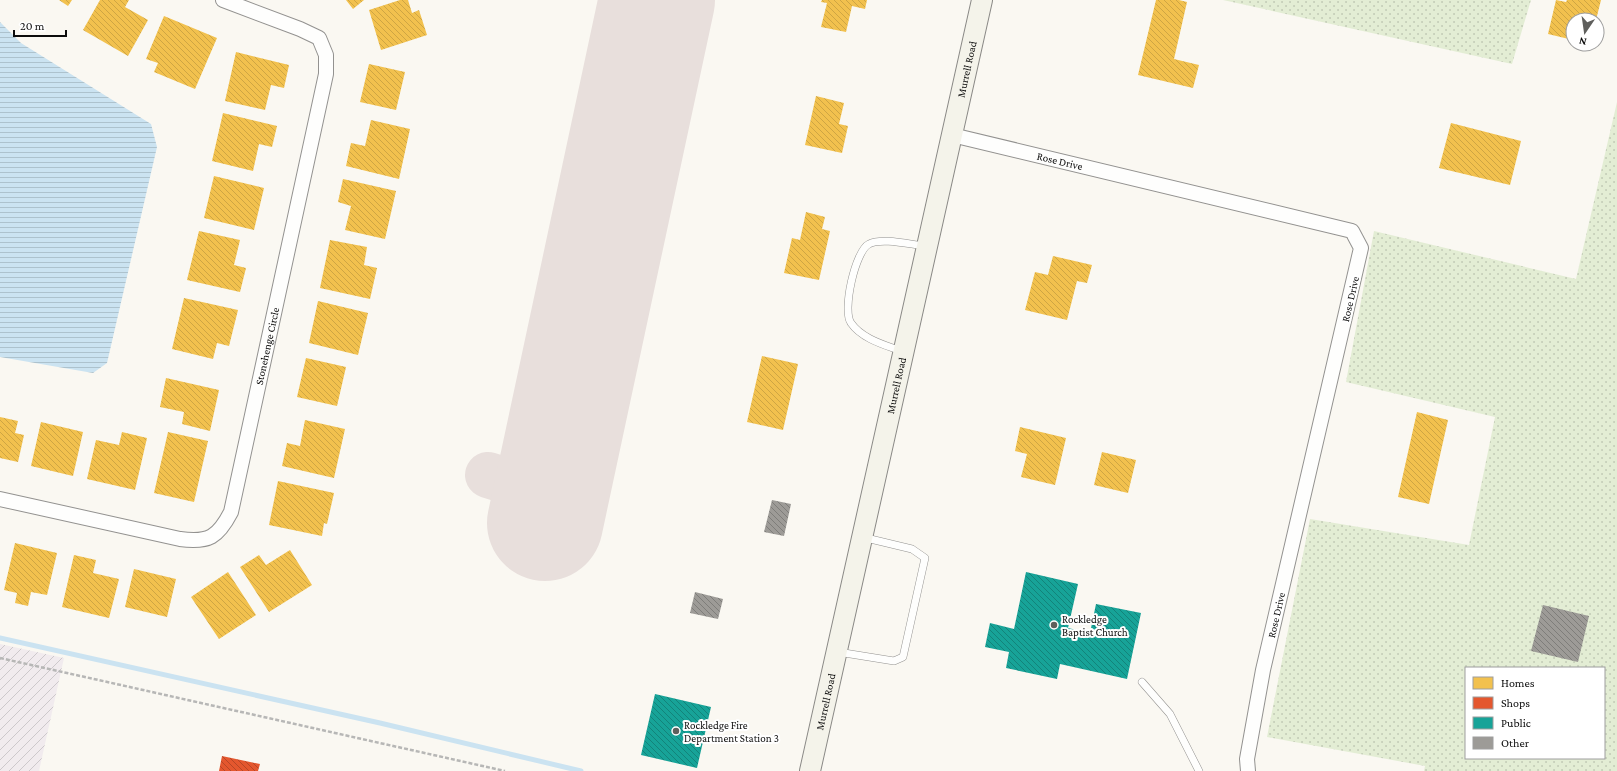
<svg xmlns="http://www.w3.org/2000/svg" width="1617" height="771" font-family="'Crimson Pro',serif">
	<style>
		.industrial { fill: url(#industrial-furrows) }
		.grass { fill: url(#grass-dots); fill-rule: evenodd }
		.water { fill: url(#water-rules) }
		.homes { fill: url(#homes-back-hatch) }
		.shops { fill: url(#shops-back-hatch) }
		.public { fill: url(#public-back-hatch) }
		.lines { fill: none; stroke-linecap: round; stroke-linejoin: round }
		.stream { stroke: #cbe3f1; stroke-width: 5 }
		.taxiway { stroke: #e8dfdc; stroke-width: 46 }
		.runway { stroke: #e8dfdc; stroke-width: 116 }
		.building { fill: url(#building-back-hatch) }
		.lane-casing { stroke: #939290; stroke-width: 8 }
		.street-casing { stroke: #939290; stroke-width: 16 }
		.secondary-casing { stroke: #8a8986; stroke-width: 22 }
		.path { stroke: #b7b7b6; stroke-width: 2.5; stroke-dasharray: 4 2; stroke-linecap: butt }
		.lane { stroke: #fefefd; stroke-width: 7 }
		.street { stroke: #fefefd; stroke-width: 14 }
		.secondary { stroke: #f4f3ea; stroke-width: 20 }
		.poi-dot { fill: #5f5f5c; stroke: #fff; stroke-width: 1.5 }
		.labels { text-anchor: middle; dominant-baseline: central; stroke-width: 4; stroke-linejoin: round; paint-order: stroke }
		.street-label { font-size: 11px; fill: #0c0c0c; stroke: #fff }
		.poi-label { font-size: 11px; fill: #0c0c0c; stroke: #fff; text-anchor: start }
	</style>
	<defs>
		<pattern id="industrial-furrows" width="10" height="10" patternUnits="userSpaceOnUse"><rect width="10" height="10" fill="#f1ebee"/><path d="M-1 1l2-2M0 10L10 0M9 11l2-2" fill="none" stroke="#cdc8cb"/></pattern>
		<pattern id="grass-dots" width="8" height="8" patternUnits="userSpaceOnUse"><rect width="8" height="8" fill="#e3edd4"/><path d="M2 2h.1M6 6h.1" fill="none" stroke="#c2cab5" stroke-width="1.8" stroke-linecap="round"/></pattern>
		<pattern id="water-rules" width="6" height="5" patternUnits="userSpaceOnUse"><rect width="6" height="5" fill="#cbe3f1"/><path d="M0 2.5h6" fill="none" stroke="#adc2cd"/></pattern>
		<pattern id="homes-back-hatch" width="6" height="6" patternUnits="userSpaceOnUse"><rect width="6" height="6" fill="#f2c14e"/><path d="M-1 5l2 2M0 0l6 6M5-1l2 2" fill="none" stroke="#cea543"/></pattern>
		<pattern id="shops-back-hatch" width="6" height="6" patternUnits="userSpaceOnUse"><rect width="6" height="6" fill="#e4572e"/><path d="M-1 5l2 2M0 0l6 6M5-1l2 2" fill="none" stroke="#b74626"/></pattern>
		<pattern id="public-back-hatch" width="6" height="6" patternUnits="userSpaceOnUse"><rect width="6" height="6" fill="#17a398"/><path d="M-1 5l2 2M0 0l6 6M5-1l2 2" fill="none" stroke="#13837a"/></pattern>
		<pattern id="building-back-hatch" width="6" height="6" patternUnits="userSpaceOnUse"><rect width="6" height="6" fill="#9d9b97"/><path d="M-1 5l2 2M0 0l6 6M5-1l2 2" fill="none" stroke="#7e7d7a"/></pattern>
	</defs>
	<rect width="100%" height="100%" fill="#faf8f2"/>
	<path class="industrial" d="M 0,644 L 64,658 L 39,771 L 0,771 Z"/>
	<path class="grass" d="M 1223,0 L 1531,0 L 1512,64 Z
		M 1617,102 L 1617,771 L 1424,771 L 1425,766 L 1267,737 L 1310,519 L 1469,545 L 1495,417 L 1346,382 L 1374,231 L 1576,279 ZM 1466,668 L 1604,668 L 1604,758 L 1466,758 Z"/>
	<path class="water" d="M 0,22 L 21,43 L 151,124 L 157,147 L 107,363 L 93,373 L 0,357 Z"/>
	<path class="homes" d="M 59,0 L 72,0 L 68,6 Z
		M 100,0 L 129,0 L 125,7 L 148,20 L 128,56 L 83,30 Z
		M 346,0 L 364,0 L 353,9 Z
		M 400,0 L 408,0 L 412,13 L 419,10 L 427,35 L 381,50 L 369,10 Z
		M 822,0 L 867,0 L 865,9 L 852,6 L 846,32 L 821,27 L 827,3 L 821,2 Z
		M 1156,0 L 1179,0 L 1187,2 L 1174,59 L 1199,65 L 1193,88 L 1138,75 Z
		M 1556,0 L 1566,2 L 1567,0 L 1601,0 L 1596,20 L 1573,20 L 1573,40 L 1548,34 Z
		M 164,16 L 217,38 L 195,89 L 154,72 L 158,63 L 146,59 Z
		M 236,52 L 289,65 L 284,88 L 271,85 L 265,110 L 225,101 Z
		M 369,64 L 405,72 L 396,110 L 360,102 Z
		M 816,96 L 844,103 L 839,124 L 848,126 L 842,153 L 805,145 Z
		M 223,113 L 277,126 L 272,147 L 259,144 L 253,171 L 212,161 Z
		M 371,120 L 410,129 L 399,179 L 346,166 L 351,143 L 365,146 Z
		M 1451,123 L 1521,141 L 1510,185 L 1439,168 Z
		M 214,176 L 264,188 L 254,230 L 204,218 Z
		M 343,179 L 396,191 L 385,239 L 345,230 L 351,206 L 338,202 Z
		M 806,212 L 825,217 L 822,229 L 830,231 L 819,280 L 784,273 L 792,238 L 800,240 Z
		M 199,231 L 240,240 L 234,265 L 246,268 L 240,292 L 187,280 Z
		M 330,240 L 367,247 L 364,265 L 377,268 L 370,299 L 320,288 Z
		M 1053,256 L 1092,265 L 1087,283 L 1077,281 L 1067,320 L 1025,310 L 1035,272 L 1048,275 Z
		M 184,298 L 238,310 L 229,346 L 217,343 L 213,359 L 172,349 Z
		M 318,301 L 368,313 L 358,355 L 309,343 Z
		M 762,356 L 798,364 L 783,430 L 747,422 Z
		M 306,358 L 346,367 L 337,406 L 297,397 Z
		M 166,378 L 219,390 L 210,431 L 182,424 L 184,412 L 160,407 Z
		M 1417,412 L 1448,420 L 1429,504 L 1398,497 Z
		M 0,417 L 18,421 L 15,433 L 24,435 L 18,462 L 0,458 Z
		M 305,420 L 345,429 L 334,478 L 282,466 L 287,443 L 300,446 Z
		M 41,422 L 83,432 L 73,476 L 31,466 Z
		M 1020,427 L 1066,438 L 1055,485 L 1021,477 L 1027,454 L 1015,451 Z
		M 122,432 L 147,438 L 135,490 L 87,479 L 96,440 L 119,445 Z
		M 168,432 L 208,441 L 194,502 L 154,493 Z
		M 1102,452 L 1136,460 L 1128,493 L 1094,485 Z
		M 278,481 L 334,493 L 327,524 L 324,523 L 322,536 L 269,525 Z
		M 15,543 L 57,553 L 47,595 L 31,592 L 28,606 L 15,603 L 17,593 L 4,590 Z
		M 290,550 L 312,585 L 269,612 L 240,567 L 259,555 L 266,565 Z
		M 74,555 L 96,560 L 93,573 L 119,579 L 109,618 L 62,607 Z
		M 134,569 L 176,579 L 167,617 L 125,607 Z
		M 228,572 L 256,615 L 219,639 L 191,597 Z"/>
	<path class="shops" d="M 222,756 L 260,764 L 258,771 L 219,771 Z"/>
	<path class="public" d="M 1026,572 L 1078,584 L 1068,628 L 1090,633 L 1096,604 L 1141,613 L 1127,679 L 1060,664 L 1057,679 L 1006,668 L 1009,652 L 985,647 L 990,623 L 1014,629 Z
		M 655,694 L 711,707 L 697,768 L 641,755 Z"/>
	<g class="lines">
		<path class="stream" d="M 0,638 L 380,723 L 581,771"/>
		<path class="taxiway" d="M 488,475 L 551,495"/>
		<path class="runway" d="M 545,523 L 657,0"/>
	</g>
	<path class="building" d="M 772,500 L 791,504 L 784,536 L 764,532 Z
		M 695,592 L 723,599 L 718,619 L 690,613 Z
		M 1543,605 L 1589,616 L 1578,662 L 1531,651 Z"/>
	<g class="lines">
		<g class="lane-casing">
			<path id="lane" d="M 901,351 C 885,345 862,339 851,323 C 842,311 855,251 869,244 C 882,237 912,245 926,246
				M 838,652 L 894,661 L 903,657 L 925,558 L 912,549 L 862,537
				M 1142,682 L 1170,714 L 1199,771"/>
		</g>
		<g class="street-casing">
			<g id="street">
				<path id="s1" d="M 952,135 L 1352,231 L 1361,248 L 1263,670 L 1247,759 L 1248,771"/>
				<path id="s2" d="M 0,499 L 180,539 C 209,543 218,537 231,512 L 326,74 L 326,55 L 319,38 L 300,29 L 223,0"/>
			</g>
		</g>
		<g class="secondary-casing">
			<g id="secondary">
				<path id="s3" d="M 810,771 L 982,0"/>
			</g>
		</g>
		<path class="path" d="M 0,658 L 505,771"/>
		<use href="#lane" class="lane"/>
		<use href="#street" class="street"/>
		<use href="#secondary" class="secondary"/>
	</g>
	<g class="poi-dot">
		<circle cx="1054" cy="625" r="4"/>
		<circle cx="676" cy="731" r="4"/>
	</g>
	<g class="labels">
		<g class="street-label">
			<text stroke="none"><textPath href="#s3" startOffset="719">Murrell Road</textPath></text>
			<text stroke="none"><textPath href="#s1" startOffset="111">Rose Drive</textPath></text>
			<text transform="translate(1350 299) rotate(-77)">Rose Drive</text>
			<text stroke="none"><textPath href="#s2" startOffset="418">Stonehenge Circle</textPath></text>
			<text stroke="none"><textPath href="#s3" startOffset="395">Murrell Road</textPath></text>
			<text transform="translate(1276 615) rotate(-77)">Rose Drive</text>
			<text stroke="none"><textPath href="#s3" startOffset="71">Murrell Road</textPath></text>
		</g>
		<g class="poi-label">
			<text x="1062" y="619">Rockledge<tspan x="1062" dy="13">Baptist Church</tspan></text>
			<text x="684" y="725">Rockledge Fire<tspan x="684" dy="13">Department Station 3</tspan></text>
		</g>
	</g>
	<rect x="1465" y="667" width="140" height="92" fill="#ffffff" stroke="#9e9e9e"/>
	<rect x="1473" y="677" width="20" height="12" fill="#f2c14e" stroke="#9e9e9e"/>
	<text x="1501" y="687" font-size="12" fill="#0c0c0c">Homes</text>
	<rect x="1473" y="697" width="20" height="12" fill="#e4572e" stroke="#9e9e9e"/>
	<text x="1501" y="707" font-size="12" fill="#0c0c0c">Shops</text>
	<rect x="1473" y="717" width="20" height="12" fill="#17a398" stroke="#9e9e9e"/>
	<text x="1501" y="727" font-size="12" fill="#0c0c0c">Public</text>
	<rect x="1473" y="737" width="20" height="12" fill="#9d9b97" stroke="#9e9e9e"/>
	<text x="1501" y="747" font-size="12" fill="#0c0c0c">Other</text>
	<g transform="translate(1585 32) rotate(193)"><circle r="19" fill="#ffffff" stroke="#9e9e9e"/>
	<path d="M0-3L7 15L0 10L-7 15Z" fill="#5f5f5c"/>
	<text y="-6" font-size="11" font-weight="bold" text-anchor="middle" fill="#0c0c0c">N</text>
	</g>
	<path d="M14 30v6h52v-6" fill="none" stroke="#0c0c0c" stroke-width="2"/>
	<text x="20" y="30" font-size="12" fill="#0c0c0c" stroke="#ffffff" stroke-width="3" paint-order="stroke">20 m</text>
</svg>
